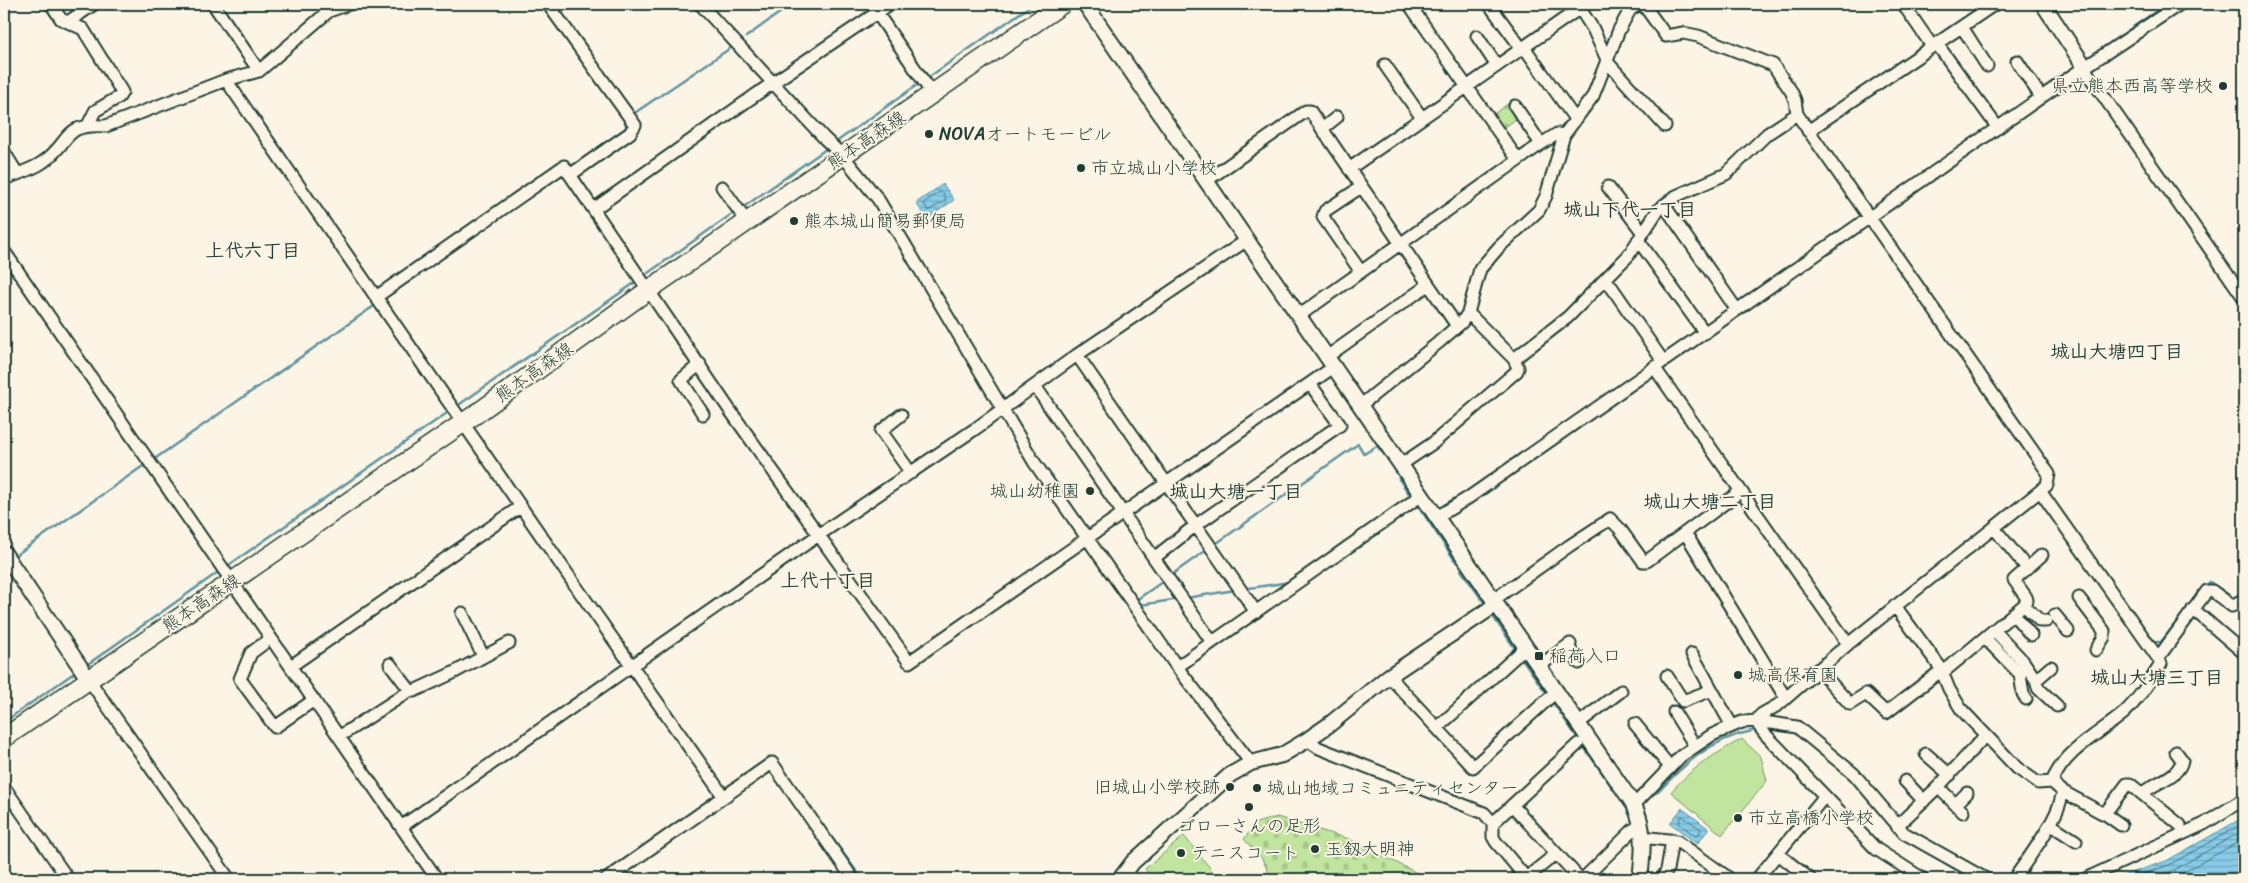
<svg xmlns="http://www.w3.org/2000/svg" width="2248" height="883" font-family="Sriracha,'Klee One',sans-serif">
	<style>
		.grass { fill: #c1e59f; stroke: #70916a }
		.cemetery { fill: url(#cemetery-stones); stroke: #70916a }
		.water { fill: url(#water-rules); stroke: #5e93a1 }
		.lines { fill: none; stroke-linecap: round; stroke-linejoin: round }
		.shore { stroke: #49767c; stroke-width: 1 }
		.stream { stroke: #5e93a1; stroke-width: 2.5 }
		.minor-casing { stroke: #1f3d34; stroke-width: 15 }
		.tertiary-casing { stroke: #1f3d34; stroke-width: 18 }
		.primary-casing { stroke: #1f3d34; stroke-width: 21 }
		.minor { stroke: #fcf5e5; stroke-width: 11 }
		.tertiary { stroke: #fcf5e5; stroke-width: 14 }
		.primary { stroke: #fcf5e5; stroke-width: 18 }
		.poi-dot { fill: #1f3d34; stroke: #fcf5e5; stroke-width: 2 }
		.labels { text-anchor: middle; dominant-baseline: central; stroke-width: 4; stroke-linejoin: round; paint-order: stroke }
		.poi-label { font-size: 18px; fill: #1f3d34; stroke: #fcf5e5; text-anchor: start }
		.street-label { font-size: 18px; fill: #1f3d34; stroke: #fcf5e5 }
		.neighbourhood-label { font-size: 19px; font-weight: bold; fill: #1f3d34; stroke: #fcf5e5 }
	</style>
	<defs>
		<pattern id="cemetery-stones" width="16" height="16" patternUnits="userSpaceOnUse" patternTransform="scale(1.25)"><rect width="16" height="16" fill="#c1e59f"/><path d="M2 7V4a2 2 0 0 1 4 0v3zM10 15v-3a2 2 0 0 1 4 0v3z" fill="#a5c58a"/></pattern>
		<pattern id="water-rules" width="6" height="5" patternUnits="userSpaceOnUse" patternTransform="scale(1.25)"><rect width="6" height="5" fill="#88cce9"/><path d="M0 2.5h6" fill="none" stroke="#6fa7be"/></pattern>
	</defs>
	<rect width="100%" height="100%" fill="#fcf5e5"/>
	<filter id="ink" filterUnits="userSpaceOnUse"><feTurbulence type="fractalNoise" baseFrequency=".02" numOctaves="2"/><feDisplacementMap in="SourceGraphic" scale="10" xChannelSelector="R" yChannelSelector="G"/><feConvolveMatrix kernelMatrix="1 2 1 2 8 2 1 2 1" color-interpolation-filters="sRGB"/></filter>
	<g filter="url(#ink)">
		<path class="grass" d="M 1742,739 L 1761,757 L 1767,781 L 1722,835 L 1671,792 C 1691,768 1715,754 1742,739 Z
			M 1184,836 L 1219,879 L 1153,879 L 1145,869 Z"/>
		<path class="cemetery" d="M 1509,103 L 1519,117 L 1501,130 L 1491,116 Z
			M 1277,817 L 1349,839 L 1421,875 L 1433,879 L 1272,879 L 1262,859 L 1244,839 L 1256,823 Z"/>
		<path class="water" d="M 943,184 L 954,200 L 927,219 L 916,203 Z
			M 1682,808 L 1709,829 L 1697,844 L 1670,823 Z
			M 2244,817 L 2244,879 L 2113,879 L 2166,861 Z"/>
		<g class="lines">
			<path class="shore" d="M 940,192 L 943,193 L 946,200 L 928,211 L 924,203 Z
				M 1682,816 L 1701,829 L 1698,836 L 1695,836 L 1679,823 Z
				M 2129,879 L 2169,865 L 2244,823
				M 2148,879 L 2172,871 L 2244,830
				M 2171,879 L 2244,839"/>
			<path class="stream" d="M 746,37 L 792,4
				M 2103,48 L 2166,4
				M 929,77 L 1033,4
				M 636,112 L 732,47
				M 839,140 L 917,85
				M 574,165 L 626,128 L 626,122
				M 745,206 L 826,149
				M 648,273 L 732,214
				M 386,297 L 531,196
				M 460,404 L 636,282
				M 156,458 L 374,306
				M 1399,473 L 1399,479 L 1410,495
				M 1419,507 L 1456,562
				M 1217,543 L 1358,444 L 1364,454 L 1377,446 L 1389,460
				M 13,557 L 143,466
				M 229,565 L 447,413
				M 1461,570 L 1483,601
				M 1174,573 L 1205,551
				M 1243,589 L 1290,582
				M 1139,598 L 1162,582
				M 1186,598 L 1235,590
				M 1140,605 L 1179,599
				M 1880,611 L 1933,569
				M 2133,612 L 2154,642 L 2161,642 L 2203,588 L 2210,582 L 2235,599
				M 1492,615 L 1516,650
				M 1521,657 L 1544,690
				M 88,664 L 217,573
				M 1554,704 L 1614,790
				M 4,722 L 74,673
				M 1855,784 L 1893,829
				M 1655,793 L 1658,792 C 1685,763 1711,739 1752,731
				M 808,805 L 862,879
				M 1901,837 L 1972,879
				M 596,879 L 651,841"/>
			<g class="minor-casing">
				<path id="minor" d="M 51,4 L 61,19 L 83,29 L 122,92 L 119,97 L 95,111 L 88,125
					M 213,4 L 259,71
					M 548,4 L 635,125 L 630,133 L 570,175
					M 700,4 L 825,139 L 843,156 L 878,199 L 1034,462 L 1177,667 L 1251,763
					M 1409,4 L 1518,160
					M 1489,4 L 1522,49
					M 1577,4 L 1593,29 L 1609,64 L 1665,126
					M 1643,4 L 1666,36 L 1683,33 L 1698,36 L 1773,65 L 1791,91 L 1795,100 L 1797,114 L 2049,474 L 2047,485 L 2040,491 L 1848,644 L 1778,705 L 1762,714 L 1759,717 L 1759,726 L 1765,734 L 1876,849 L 1923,879
					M 1903,4 L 1932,46
					M 877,13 L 933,95
					M 68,22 L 94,4
					M 1962,27 L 1987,66
					M 1477,36 L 1497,66
					M 1937,44 L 1998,128
					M 1524,47 L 1575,119
					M 2017,61 L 2041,97
					M 1385,65 L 1422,118
					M 2085,67 L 2088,74 L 2244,298
					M 226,80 L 575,585 L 724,797
					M 1515,106 L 1541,144
					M 1322,129 L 1337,117
					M 1808,131 L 1995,4
					M 4,152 L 17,173
					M 1349,169 L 1580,8
					M 4,179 C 16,174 32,170 43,162 C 72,142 61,123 106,126 L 226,80 L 259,71 L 329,11 L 349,4
					M 1206,181 L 1306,111 L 1310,111 L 1457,326
					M 722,187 L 747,222
					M 1608,187 L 1643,233
					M 1664,205 L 1737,310
					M 594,209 L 774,82 L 890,4
					M 1638,240 L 1705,333
					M 4,251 L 437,879
					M 1361,272 L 1323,217 L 1325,211 L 1361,187
					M 1606,279 L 1663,361
					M 376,297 L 564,166 L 729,409 L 909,662 L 1335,366
					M 1300,315 L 1541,144 L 1557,134 L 1564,135
					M 1077,355 L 1256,612
					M 1328,356 L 1428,285
					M 1514,359 L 1568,317 L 1620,264 L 1628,256 L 1658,210 L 1676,196 L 1726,174 L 1767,134 L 1797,114
					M 700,364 L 681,380 L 703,414
					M 1654,367 L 1848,644
					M 1035,386 L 1212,642
					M 1361,405 L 1438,343 L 1462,322 L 1468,313 L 1480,269 L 1499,247 L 1539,210 L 1546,196 L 1564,135 L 1593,96 L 1619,30 L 1630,10 L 1639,4
					M 901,415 L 881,431 L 911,473
					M 1402,464 L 1433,443 L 1517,371 L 1518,368 L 1514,359 L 1468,313
					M 2040,491 L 2158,658 L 2207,591 L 2212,591 L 2232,606 L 2244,599
					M 1437,517 L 1468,498 L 2073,75 L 2180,4
					M 1994,528 L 2027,568
					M 1686,534 L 1785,697
					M 1154,558 L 1196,525 L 1340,425 L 1310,384
					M 2079,598 L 2104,631 L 2104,637 L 2096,650
					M 1495,601 L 1499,596 L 1569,546 L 1610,519 L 1620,529 L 1643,561 L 1647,561 L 1741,491
					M 2024,605 L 2027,600 L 2026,597 L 2014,580 L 2042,555
					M 1895,606 L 1940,667 L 1949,689 L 1961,709 L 2017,768 L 2038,783 L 2052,782 L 2062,791 L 2102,813 L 2106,812 L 2127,784 L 2130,784 L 2180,825
					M 2193,609 L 2244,653
					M 462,613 L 483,656
					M 2013,614 L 2031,635
					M 2055,615 L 2068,631
					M 1994,630 L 2023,661 L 2036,680 L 2038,688 L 2057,706
					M 271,638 L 251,653 L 240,679 L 275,727 L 314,700
					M 1985,638 L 2020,674 L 2023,694 L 2026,699
					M 1568,646 L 1579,663
					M 1692,654 L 1732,726
					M 390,664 L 409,689 L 414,691 L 453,673 L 509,643
					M 291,666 L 520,507
					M 1539,666 L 1570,644
					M 1177,667 L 1422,495
					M 1818,669 L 1850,704 L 1866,694 L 1886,713 L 1938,673 L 1947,669 L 2024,605 L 2040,621 L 2046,621
					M 1389,676 L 1473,767 L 1557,691
					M 1667,676 L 1683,701 L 1712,690
					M 89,680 L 229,879
					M 2036,680 L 2051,667
					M 1674,712 L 1695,746
					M 1579,723 L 1621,691
					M 1635,724 L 1670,767
					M 1437,728 L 1526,647
					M 340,736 L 411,690
					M 1307,740 L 1319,748 L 1484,813 L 1493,823 L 1493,837 L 1496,842 L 1527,879
					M 1926,754 L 1950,775
					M 1905,781 L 1924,801
					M 2052,782 C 2065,750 2099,734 2124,713 C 2139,699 2150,681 2161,664 L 2158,658
					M 4,787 L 68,879
					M 1938,787 L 1963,812
					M 2142,794 C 2154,782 2179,778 2182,760 L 2176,752
					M 1956,804 L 1967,793
					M 1512,805 L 1580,879
					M 1634,805 L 1681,756 L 1712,735 L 1742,722 L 1758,721 L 1797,727 L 1854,774 L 1904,833 L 1986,879
					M 2104,813 L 2121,825
					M 1493,823 L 1578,744
					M 2050,824 L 2076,841
					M 1897,826 L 1938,787 L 1985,736
					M 401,827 L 820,534 L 975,429 L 1077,355 L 1247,240
					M 1642,837 L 1677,841 L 1730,879
					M 1778,854 L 1810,879
					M 1526,878 L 1556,854
					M 607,879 L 772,763 L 853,879
					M 1583,879 L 1633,830 L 1641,825
					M 1662,879 L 1667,870 L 1672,840
					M 1757,879 L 1824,797
					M 2014,879 C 2027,860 2063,813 2062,791
					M 2085,879 L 2204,824 L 2244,799"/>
			</g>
			<g class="tertiary-casing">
				<path id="tertiary" d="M 1085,4 L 1634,805 C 1646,828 1643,854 1640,879
					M 2043,4 L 2085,67
					M 4,553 L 89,680
					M 1120,879 L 1133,862 L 1230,775 L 1251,763 L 1282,755 L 1307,740 L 1330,724 L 1389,676 L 1491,608 L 1495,601"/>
			</g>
			<g class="primary-casing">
				<path id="primary" d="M 4,738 L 476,414 L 650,289 L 1062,4"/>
			</g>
			<use href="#minor" class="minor"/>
			<use href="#tertiary" class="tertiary"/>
			<use href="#primary" class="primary"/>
		</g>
	</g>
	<g class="poi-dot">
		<circle cx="2223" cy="86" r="5"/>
		<circle cx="929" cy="134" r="5"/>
		<circle cx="1081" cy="168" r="5"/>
		<circle cx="794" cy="221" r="5"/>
		<circle cx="1090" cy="491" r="5"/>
		<rect x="1534" y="651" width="10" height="10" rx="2.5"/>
		<circle cx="1738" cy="675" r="5"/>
		<circle cx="1230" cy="787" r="5"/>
		<circle cx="1257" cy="788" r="5"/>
		<circle cx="1249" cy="807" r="5"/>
		<circle cx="1738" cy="818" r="5"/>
		<circle cx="1315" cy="849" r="5"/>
		<circle cx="1181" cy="853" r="5"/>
	</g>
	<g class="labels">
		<g class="poi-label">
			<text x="2213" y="86" text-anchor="end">県立熊本西高等学校</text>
			<text x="939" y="134">NOVAオートモービル</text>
			<text x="1091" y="168">市立城山小学校</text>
			<text x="804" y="221">熊本城山簡易郵便局</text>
			<text x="1080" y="491" text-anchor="end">城山幼稚園</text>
			<text x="1549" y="656">稲荷入口</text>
			<text x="1748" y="675">城高保育園</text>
			<text x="1220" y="787" text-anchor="end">旧城山小学校跡</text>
			<text x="1267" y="788">城山地域コミュニティセンター</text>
			<text x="1748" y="818">市立高橋小学校</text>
			<text x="1249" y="826" text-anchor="middle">ゴローさんの足形</text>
			<text x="1325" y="849">玉釼大明神</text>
			<text x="1191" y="853">テニスコート</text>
		</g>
		<g class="street-label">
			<text transform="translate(866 140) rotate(-34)">熊本高森線</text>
			<text transform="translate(534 372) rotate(-35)">熊本高森線</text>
			<text transform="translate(201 603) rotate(-34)">熊本高森線</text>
		</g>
		<g class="neighbourhood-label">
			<text x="1630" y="209">城山下代一丁目</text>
			<text x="253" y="250">上代六丁目</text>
			<text x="2117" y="351">城山大塘四丁目</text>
			<text x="1236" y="491">城山大塘一丁目</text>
			<text x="1710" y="501">城山大塘二丁目</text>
			<text x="828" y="580">上代十丁目</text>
			<text x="2157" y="677">城山大塘三丁目</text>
		</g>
	</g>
	<rect width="2248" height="883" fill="none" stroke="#fcf5e5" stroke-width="20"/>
	<rect x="10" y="10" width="2228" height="863" fill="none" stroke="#1f3d34" stroke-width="2" filter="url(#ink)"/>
</svg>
